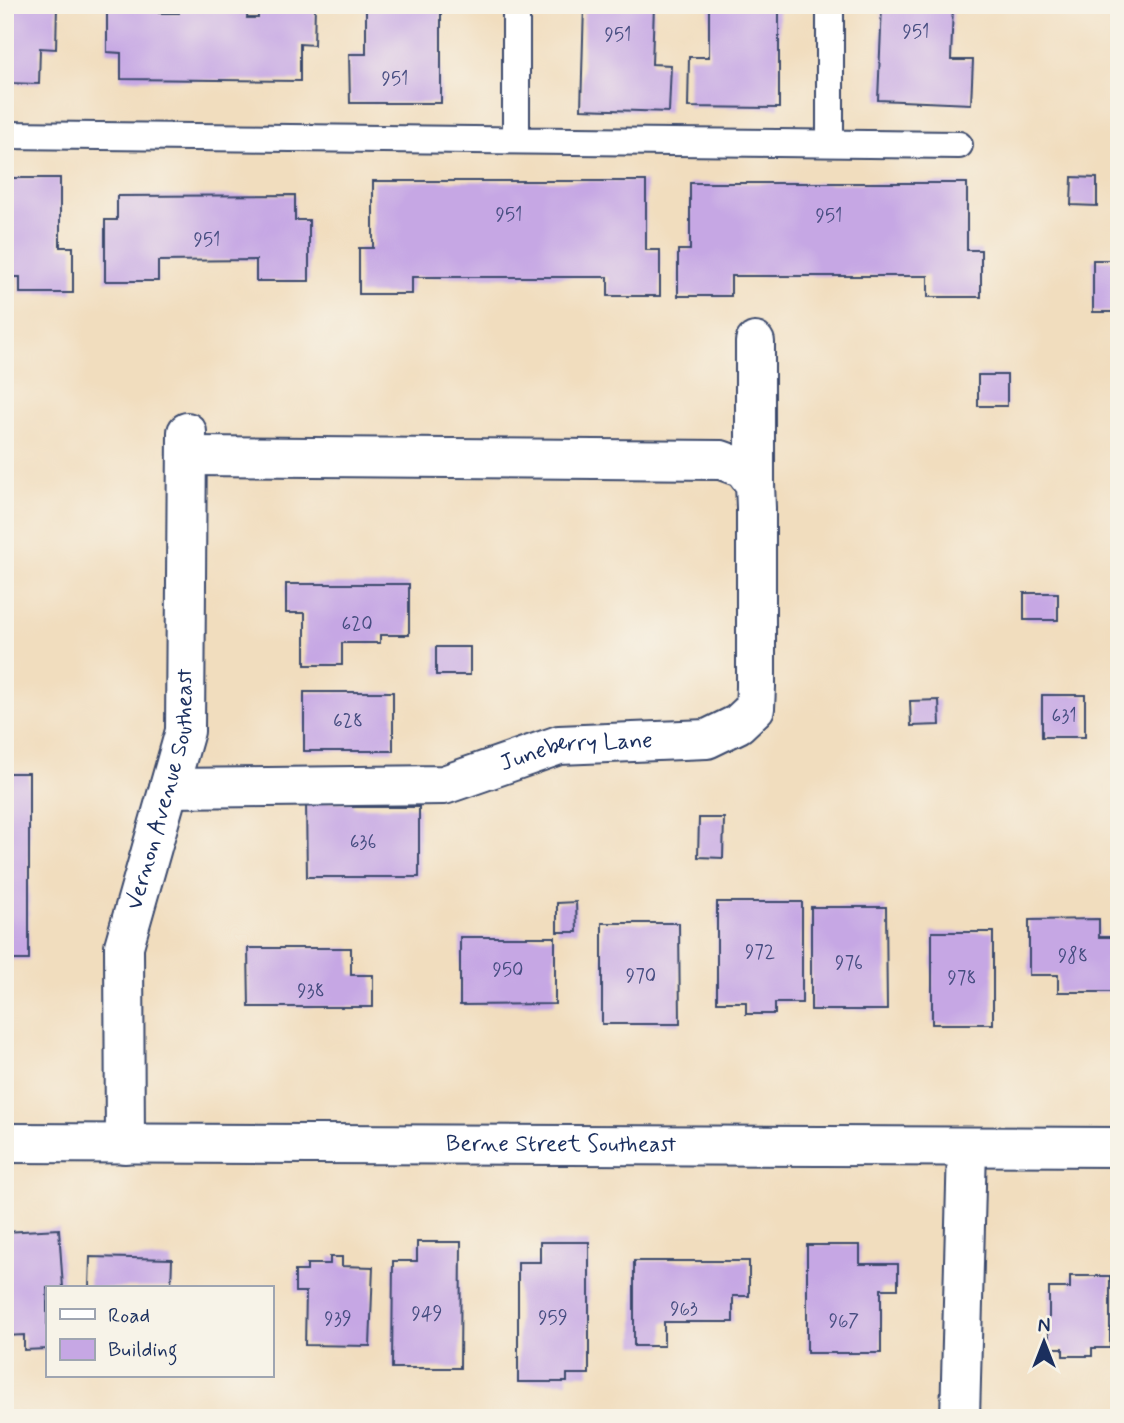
<svg xmlns="http://www.w3.org/2000/svg" width="1124" height="1423" font-family="Mynerve,sans-serif">
	<style>
		.building { fill: #c6a7e4 }
		.lines { fill: none; stroke-linecap: round; stroke-linejoin: round }
		.service-casing { stroke: #3b496c; stroke-width: 30 }
		.minor-casing { stroke: #3b496c; stroke-width: 42 }
		.service { stroke: #fff; stroke-width: 26 }
		.minor { stroke: #fff; stroke-width: 38 }
		.labels { text-anchor: middle; dominant-baseline: central; stroke-width: 5; stroke-linejoin: round; paint-order: stroke }
		.number-label { font-size: 19px; fill: #464d80 }
		.street-label { font-size: 23px; fill: #1b2f5e; stroke: #f7f3e8 }
	</style>
	<rect width="100%" height="100%" fill="#f7f3e8"/>
	<filter id="ink" filterUnits="userSpaceOnUse"><feTurbulence type="fractalNoise" baseFrequency=".0143" numOctaves="2"/><feDisplacementMap in="SourceGraphic" scale="14" xChannelSelector="R" yChannelSelector="G"/><feConvolveMatrix kernelMatrix="1 2 1 2 8 2 1 2 1" color-interpolation-filters="sRGB"/></filter>
	<filter id="wash" filterUnits="userSpaceOnUse"><feTurbulence type="fractalNoise" baseFrequency=".00686" numOctaves="4" result="noise"/><feDisplacementMap in="SourceGraphic" scale="28" xChannelSelector="R" yChannelSelector="G"/><feGaussianBlur stdDeviation="1.57" result="paint"/><feColorMatrix in="noise" values="0 0 0 0 0 0 0 0 0 0 0 0 0 0 0 0 0 1.4 0 .05"/><feComposite in="paint" operator="in"/></filter>
	<g filter="url(#wash)">
		<rect width="100%" height="100%" fill="#f1ddbe"/>
		<g id="blocks">
			<path class="building" d="M 5,5 L 57,5 L 56,49 L 40,48 L 39,84 L 5,83 Z
				M 107,5 L 159,5 L 159,13 L 179,13 L 179,5 L 248,5 L 247,18 L 258,18 L 258,5 L 315,5 L 314,45 L 300,44 L 300,81 L 121,79 L 121,53 L 107,52 Z
				M 366,5 L 441,5 L 441,103 L 350,103 L 349,54 L 366,54 Z
				M 584,5 L 654,5 L 652,64 L 671,65 L 669,112 L 581,109 Z
				M 709,5 L 779,5 L 779,108 L 688,107 L 689,57 L 709,57 Z
				M 882,5 L 953,5 L 951,60 L 973,60 L 971,104 L 878,100 Z
				M 1072,177 L 1097,178 L 1097,206 L 1071,205 Z
				M 5,178 L 60,178 L 60,247 L 73,247 L 73,293 L 20,293 L 20,277 L 5,277 Z
				M 373,181 L 646,181 L 646,250 L 660,250 L 660,296 L 608,296 L 608,277 L 412,277 L 412,294 L 359,294 L 359,248 L 373,248 Z
				M 690,183 L 967,183 L 967,250 L 981,250 L 981,297 L 928,297 L 928,276 L 731,276 L 731,296 L 678,296 L 678,250 L 690,250 Z
				M 295,195 L 295,220 L 309,220 L 309,281 L 256,281 L 256,260 L 158,261 L 158,281 L 105,281 L 105,220 L 117,220 L 117,196 Z
				M 1093,260 L 1119,260 L 1119,312 L 1093,312 Z
				M 978,375 L 1007,375 L 1007,406 L 978,406 Z
				M 286,584 L 409,584 L 409,635 L 380,635 L 380,643 L 342,643 L 342,665 L 305,665 L 305,613 L 286,613 Z
				M 1024,593 L 1058,593 L 1058,620 L 1024,620 Z
				M 436,647 L 470,647 L 470,675 L 436,675 Z
				M 304,692 L 393,692 L 393,751 L 304,751 Z
				M 1042,695 L 1085,695 L 1085,737 L 1042,737 Z
				M 939,700 L 940,725 L 911,726 L 910,701 Z
				M 5,773 L 29,773 L 29,960 L 5,960 Z
				M 306,802 L 353,802 L 353,807 L 419,807 L 419,877 L 307,877 Z
				M 699,818 L 724,818 L 723,858 L 698,857 Z
				M 576,902 L 577,932 L 557,932 L 557,903 Z
				M 717,902 L 802,902 L 802,1003 L 775,1003 L 775,1014 L 746,1014 L 746,1002 L 717,1002 Z
				M 811,907 L 886,907 L 887,1010 L 811,1010 Z
				M 1099,919 L 1099,937 L 1116,937 L 1116,992 L 1058,992 L 1058,975 L 1029,975 L 1029,920 Z
				M 602,923 L 679,923 L 680,1024 L 602,1024 Z
				M 932,932 L 993,932 L 993,1024 L 932,1024 Z
				M 460,937 L 555,937 L 555,1004 L 460,1005 Z
				M 248,948 L 351,948 L 351,975 L 373,975 L 373,1007 L 249,1007 Z
				M 59,1229 L 63,1288 L 47,1288 L 47,1349 L 24,1350 L 24,1335 L 5,1336 L 5,1232 Z
				M 417,1242 L 461,1242 L 460,1368 L 392,1368 L 393,1261 L 417,1261 Z
				M 540,1242 L 589,1242 L 589,1374 L 567,1374 L 567,1382 L 518,1382 L 518,1262 L 540,1262 Z
				M 807,1245 L 860,1245 L 860,1264 L 898,1264 L 898,1289 L 881,1289 L 881,1353 L 807,1353 Z
				M 90,1257 L 172,1259 L 171,1288 L 89,1288 Z
				M 330,1257 L 342,1257 L 342,1266 L 373,1267 L 370,1346 L 305,1345 L 306,1292 L 295,1292 L 295,1271 L 307,1271 L 307,1264 L 330,1264 Z
				M 634,1261 L 749,1261 L 749,1296 L 733,1296 L 733,1322 L 664,1322 L 664,1346 L 634,1346 Z
				M 1070,1276 L 1110,1276 L 1110,1348 L 1092,1348 L 1092,1356 L 1063,1356 L 1063,1348 L 1049,1348 L 1049,1288 L 1070,1288 Z"/>
		</g>
	</g>
	<g filter="url(#ink)">
		<use href="#blocks" fill-opacity="0" stroke="#3b496c" stroke-width="2"/>
		<g class="lines">
			<g class="service-casing">
				<path id="service" d="M 516,5 L 516,140
					M 830,5 L 830,143
					M 5,135 L 959,145"/>
			</g>
			<g class="minor-casing">
				<g id="minor">
					<path d="M 755,342 L 755,484"/>
					<path id="s1" d="M 169,788 L 444,785 L 559,745 L 707,739 L 738,724 L 755,708 L 756,687 L 756,508 L 755,484 L 743,468 L 721,460 L 187,456"/>
					<path id="s2" d="M 5,1143 L 1119,1147"/>
					<path id="s3" d="M 125,1144 L 124,946 L 185,731 L 187,432"/>
					<path d="M 960,1418 L 967,1147"/>
				</g>
			</g>
			<use href="#service" class="service"/>
			<use href="#minor" class="minor"/>
		</g>
	</g>
	<g class="labels">
		<g class="number-label">
			<text x="916" y="32">951</text>
			<text x="618" y="35">951</text>
			<text x="395" y="79">951</text>
			<text x="509" y="215">951</text>
			<text x="829" y="216">951</text>
			<text x="207" y="240">951</text>
			<text x="357" y="624">620</text>
			<text x="1064" y="716">631</text>
			<text x="348" y="721">628</text>
			<text x="363" y="842">636</text>
			<text x="760" y="952">972</text>
			<text x="1073" y="956">988</text>
			<text x="849" y="963">976</text>
			<text x="508" y="970">950</text>
			<text x="641" y="976">970</text>
			<text x="962" y="978">978</text>
			<text x="311" y="991">938</text>
			<text x="684" y="1309">963</text>
			<text x="427" y="1314">949</text>
			<text x="553" y="1318">959</text>
			<text x="338" y="1319">939</text>
			<text x="844" y="1321">967</text>
		</g>
		<g class="street-label">
			<text stroke="none"><textPath href="#s1" startOffset="413">Juneberry Lane</textPath></text>
			<text stroke="none"><textPath href="#s3" startOffset="360">Vernon Avenue Southeast</textPath></text>
			<text stroke="none"><textPath href="#s2" startOffset="556">Berne Street Southeast</textPath></text>
		</g>
	</g>
	<rect width="1124" height="1423" fill="none" stroke="#f7f3e8" stroke-width="28"/>
	<rect x="46" y="1286" width="228" height="91" fill="#f7f3e8" stroke="#9fa5b1" stroke-width="2"/>
	<rect x="60" y="1309" width="35" height="10" fill="#ffffff" stroke="#9fa5b1" stroke-width="2"/>
	<text x="108" y="1322" font-size="21" fill="#1b2f5e">Road</text>
	<rect x="60" y="1339" width="35" height="21" fill="#c6a7e4" stroke="#9fa5b1" stroke-width="2"/>
	<text x="108" y="1356" font-size="21" fill="#1b2f5e">Building</text>
	<g transform="translate(1044 1342)" stroke="#f7f3e8" stroke-width="5" paint-order="stroke">
	<path d="M0-5L12 26L0 18L-12 26Z" fill="#1b2f5e"/>
	<text y="-10" font-size="19" font-weight="bold" text-anchor="middle" fill="#1b2f5e">N</text>
	</g>
</svg>
